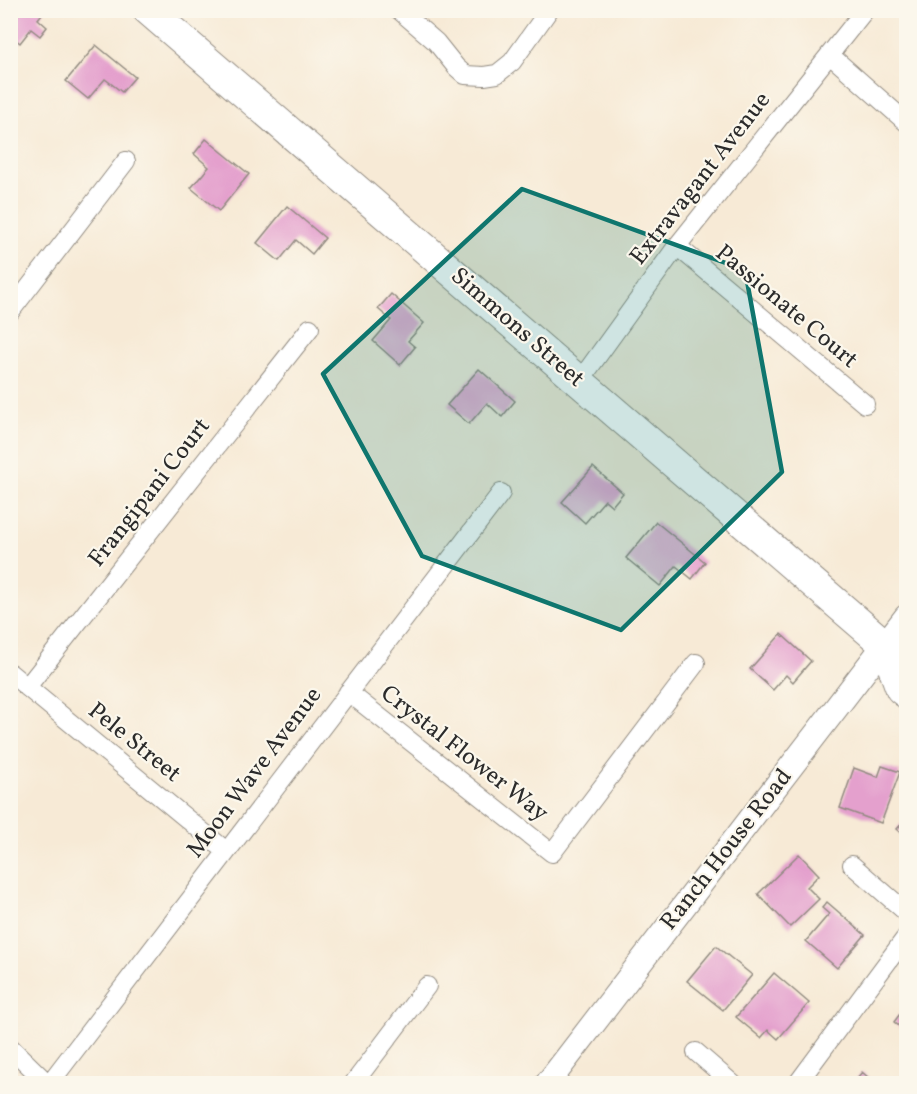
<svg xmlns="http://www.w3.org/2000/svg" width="917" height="1094" font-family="Vollkorn,serif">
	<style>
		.building { fill: #e4a0cd }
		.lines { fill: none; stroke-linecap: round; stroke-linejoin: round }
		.minor-casing { stroke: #918a80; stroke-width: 20 }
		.tertiary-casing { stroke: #918a80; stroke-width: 26 }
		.primary-casing { stroke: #918a80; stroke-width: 32 }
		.minor { stroke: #fff; stroke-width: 18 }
		.tertiary { stroke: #fff; stroke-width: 24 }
		.primary { stroke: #fff; stroke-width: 30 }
		.marked { fill: #0f766e; fill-opacity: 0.2; stroke: #0f766e; stroke-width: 4.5; stroke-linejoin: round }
		.labels { text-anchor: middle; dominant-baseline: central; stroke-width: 4.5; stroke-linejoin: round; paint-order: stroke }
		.street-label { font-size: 24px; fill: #2b2b2b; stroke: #fbf7ec }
	</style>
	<rect width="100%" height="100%" fill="#fbf7ec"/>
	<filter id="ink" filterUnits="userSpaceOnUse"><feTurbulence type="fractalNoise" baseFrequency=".0167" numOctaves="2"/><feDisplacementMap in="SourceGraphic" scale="12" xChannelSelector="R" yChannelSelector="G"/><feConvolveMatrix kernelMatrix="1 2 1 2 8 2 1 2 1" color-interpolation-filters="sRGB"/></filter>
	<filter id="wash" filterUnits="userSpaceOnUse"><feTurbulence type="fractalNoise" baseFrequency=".008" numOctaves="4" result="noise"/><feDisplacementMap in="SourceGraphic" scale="24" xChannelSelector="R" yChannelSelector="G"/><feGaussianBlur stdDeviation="1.35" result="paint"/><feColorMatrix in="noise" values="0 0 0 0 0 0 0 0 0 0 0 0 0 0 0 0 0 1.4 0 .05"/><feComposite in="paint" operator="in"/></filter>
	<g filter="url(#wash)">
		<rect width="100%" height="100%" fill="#f7ead6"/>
		<g id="blocks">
			<path class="building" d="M 11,10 L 45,10 L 38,19 L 47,27 L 40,36 L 31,29 L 20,43 L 10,35 Z
				M 96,45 L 135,77 L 122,92 L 105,79 L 88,99 L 66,81 Z
				M 206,139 L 249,174 L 219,211 L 191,188 L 209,167 L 194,154 Z
				M 287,206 L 325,238 L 312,254 L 296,240 L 279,261 L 257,243 Z
				M 391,294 L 424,323 L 408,341 L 415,347 L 400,365 L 373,341 L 391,320 L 378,309 Z
				M 479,369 L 515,401 L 502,417 L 487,403 L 469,424 L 447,405 Z
				M 593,467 L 623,493 L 612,506 L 605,500 L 585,523 L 562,502 Z
				M 656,522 L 705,562 L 692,579 L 676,566 L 660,586 L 626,558 Z
				M 781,634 L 811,661 L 793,682 L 786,675 L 773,690 L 750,669 Z
				M 882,766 L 900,772 L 881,823 L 840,808 L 854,768 L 878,777 Z
				M 906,819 L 906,837 L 897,829 Z
				M 799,854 L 819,875 L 807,887 L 819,899 L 790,927 L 758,894 Z
				M 827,902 L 865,935 L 837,968 L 806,941 L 829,914 L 822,908 Z
				M 716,946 L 752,975 L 723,1010 L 687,981 Z
				M 774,973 L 809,1003 L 778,1039 L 768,1030 L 761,1038 L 736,1017 Z
				M 906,1006 L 906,1032 L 894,1022 Z
				M 862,1072 L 876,1084 L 852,1084 Z"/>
		</g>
	</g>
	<g filter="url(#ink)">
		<use href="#blocks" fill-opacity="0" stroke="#918a80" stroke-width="1.5"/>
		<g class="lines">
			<g class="minor-casing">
				<path id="minor" d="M 399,10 L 436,42 L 456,67 L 465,75 L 484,76 L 497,74 L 512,62 L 549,10
					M 830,55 L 906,122
					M 677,246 L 865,404
					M 10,312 L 126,161
					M 579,382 L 677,246 L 865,10
					M 10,673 L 226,851
					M 27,687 L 310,328
					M 348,692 L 552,853 L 696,663
					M 852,865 L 906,912
					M 10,1047 L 48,1084
					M 696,1052 L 733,1084
					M 49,1084 L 501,493
					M 353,1084 L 427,986
					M 797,1084 L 906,937"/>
			</g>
			<g class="tertiary-casing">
				<path id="tertiary" d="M 547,1084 L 906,617"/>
			</g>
			<g class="primary-casing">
				<path id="primary" d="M 148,10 L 885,645 L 901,689 L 906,693"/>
			</g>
			<use href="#minor" class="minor"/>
			<use href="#tertiary" class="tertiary"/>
			<use href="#primary" class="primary"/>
		</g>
	</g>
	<path class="marked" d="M 522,189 L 745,270 L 782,472 L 621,630 L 422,556 L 323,374 Z"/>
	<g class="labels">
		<g class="street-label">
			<text transform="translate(701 179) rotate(-52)">Extravagant Avenue</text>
			<text transform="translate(786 307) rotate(40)">Passionate Court</text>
			<text transform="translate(517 328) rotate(41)">Simmons Street</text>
			<text transform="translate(150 493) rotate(-52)">Frangipani Court</text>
			<text transform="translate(134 743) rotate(39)">Pele Street</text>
			<text transform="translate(464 754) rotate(38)">Crystal Flower Way</text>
			<text transform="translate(255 773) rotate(-53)">Moon Wave Avenue</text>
			<text transform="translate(727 850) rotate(-52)">Ranch House Road</text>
		</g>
	</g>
	<rect width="917" height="1094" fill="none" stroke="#fbf7ec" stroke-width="36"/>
</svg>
